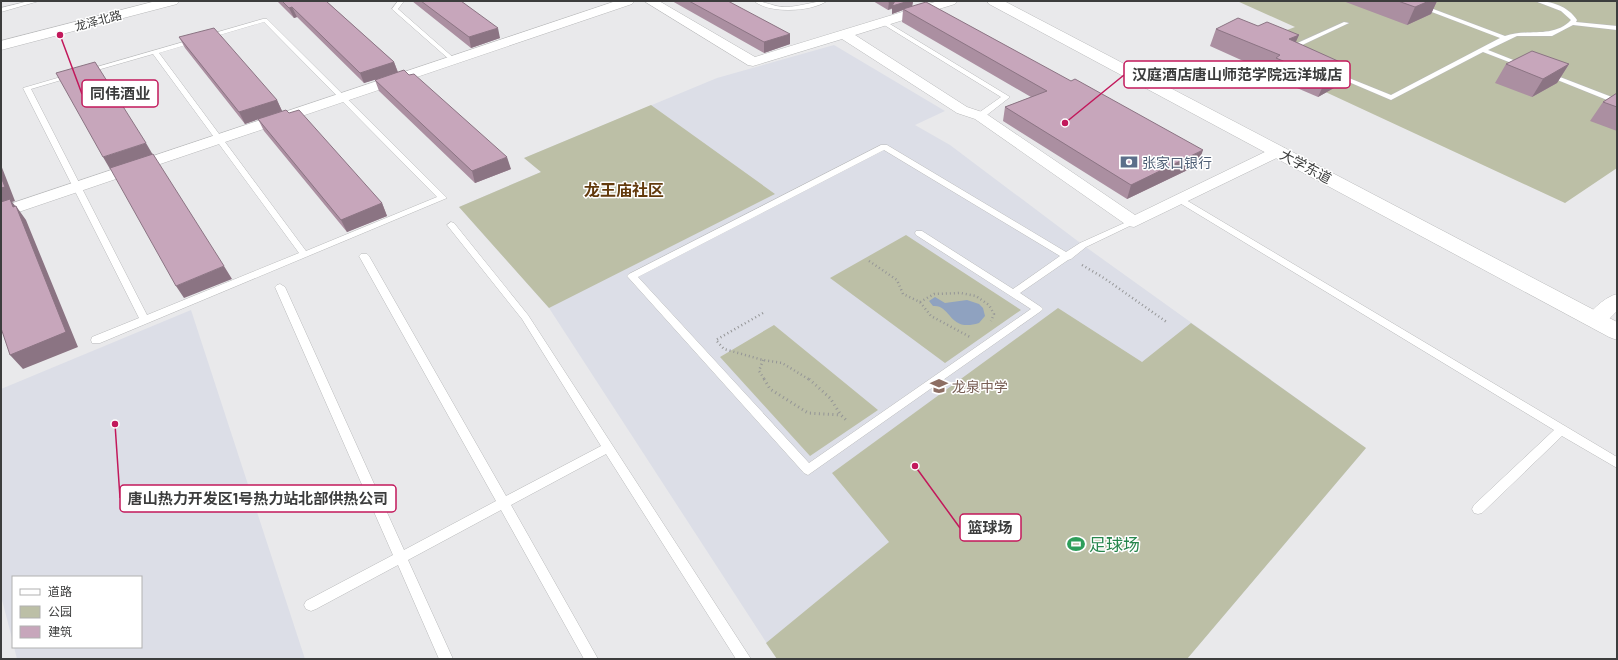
<svg xmlns="http://www.w3.org/2000/svg" width="1618" height="660" font-family="Barlow,'Noto Sans SC',sans-serif">
	<style>
		.built { fill: #dcdee7 }
		.green { fill: #bcbfa6 }
		.water { fill: #8fa2c0 }
		.lines { fill: none; stroke-linecap: round; stroke-linejoin: round }
		.service-casing { stroke: #b9babb; stroke-width: 1 }
		.minor-casing { stroke: #b9babb; stroke-width: 1 }
		.tertiary-casing { stroke: #b9babb; stroke-width: 1 }
		.secondary-casing { stroke: #b9babb; stroke-width: 1 }
		.path-far1 { stroke: #949596; stroke-width: 2.5; stroke-dasharray: 1 3; stroke-linecap: butt }
		.path { stroke: #949596; stroke-width: 3; stroke-dasharray: 1 3.5; stroke-linecap: butt }
		.service { fill: #fff; fill-rule: evenodd }
		.minor { fill: #fff; fill-rule: evenodd }
		.tertiary { fill: #fff; fill-rule: evenodd }
		.secondary { fill: #fff; fill-rule: evenodd }
		.wall { fill: #ab8fa1 }
		.shaded-wall { fill: #8b7483 }
		.building { fill: #c7a6bb; stroke: #8b7483 }
		.labels { text-anchor: middle; dominant-baseline: central; stroke-width: 3; stroke-linejoin: round; paint-order: stroke }
		.far-street-label { font-size: 12px; fill: #3c3d3d; stroke: #fff }
		.service-label { font-size: 14px; fill: #4e5e75; stroke: #fff; text-anchor: start }
		.street-label { font-size: 14px; fill: #3c3d3d; stroke: #fff }
		.education-label { font-size: 14px; fill: #785e54; stroke: #fff; text-anchor: start }
		.quarter-label { font-size: 16px; font-weight: bold; fill: #623a0c; stroke: #fff }
		.near-leisure-label { font-size: 17px; fill: #27864d; stroke: #fff; text-anchor: start }
		.leader { fill: none; stroke: #c2185b; stroke-width: 1.5 }
		.callout-dot { fill: #c2185b; stroke: #fff; stroke-width: 1.5 }
		.callout { fill: #fff; stroke: #c2185b; stroke-width: 1.5 }
		.callout-label { font-size: 15px; text-anchor: middle; font-weight: bold; fill: #3c3d3d }
	</style>
	<rect width="100%" height="100%" fill="#e9e9eb"/>
	<path class="built" d="M 834,45 L 945,111 L 915,125 L 950,145 L 1083,245 L 1366,448 L 1187,659 L 777,659 L 549,308 L 459,207 L 541,172 L 524,158 L 717,78 Z
		M 191,310 L 305,659 L 17,659 L 14,647 L 141,647 L 141,577 L 13,577 L 13,642 L 1,596 L 1,389 Z"/>
	<path class="green" d="M 1237,1 L 1617,1 L 1617,168 L 1565,203 L 1235,50 L 1295,27 Z
		M 651,105 L 775,194 L 549,308 L 459,207 L 541,172 L 524,158 Z
		M 906,235 L 1021,310 L 945,363 L 830,278 Z
		M 1058,308 L 1142,362 L 1191,323 L 1366,448 L 1187,659 L 777,659 L 766,643 L 889,542 L 832,473 Z
		M 774,325 L 878,410 L 810,456 L 720,357 Z"/>
	<path class="water" d="M 935,297 L 945,303 L 967,300 L 979,304 L 983,308 L 985,316 L 979,323 C 949,333 951,304 933,306 L 929,301 Z"/>
	<g class="lines">
		<g class="service-casing">
			<path id="service" d="M 29,1 L 39,1 L 1,12 L 1,8 Z
				M 398,1 L 404,1 L 398,9 L 455,59 L 455,61 L 451,61 L 393,10 L 392,9 Z
				M 754,1 C 765,1 774,7 785,7 C 800,7 813,1 827,1 C 811,12 769,14 754,1 Z
				M 1403,1 L 1412,1 L 1505,36 C 1527,28 1553,39 1571,20 L 1561,11 L 1535,1 C 1551,1 1568,6 1577,20 L 1576,22 L 1617,26 L 1617,30 L 1573,25 L 1552,36 L 1517,36 L 1488,50 L 1526,65 L 1526,67 L 1522,67 L 1483,52 L 1391,100 L 1330,74 L 1330,72 L 1334,72 L 1391,95 L 1500,38 Z
				M 263,19 L 267,19 L 447,198 L 100,343 L 92,343 L 91,340 L 92,337 L 139,318 L 23,88 L 71,74 L 75,76 L 31,89 L 147,315 L 299,253 L 153,54 L 87,73 L 83,71 ZM 264,22 L 437,197 L 306,251 L 159,53 Z
				M 881,21 L 885,21 L 1010,97 L 983,118 L 977,118 L 977,114 L 1001,97 L 881,23 Z
				M 1344,22 L 1349,23 L 1298,47 L 1298,51 L 1301,54 L 1300,55 L 1296,55 L 1292,51 L 1293,45 Z
				M 1547,72 L 1617,99 L 1617,104 L 1545,75 L 1543,74 Z
				M 881,145 L 887,145 L 1066,252 L 1080,243 L 1131,220 L 1137,220 L 1138,222 L 1086,247 L 1071,259 L 1068,260 L 1020,293 L 1041,307 L 1043,309 L 1041,311 L 808,475 L 804,473 L 627,276 L 629,274 ZM 884,150 L 1060,256 L 1013,289 L 922,231 L 916,231 L 915,233 L 916,235 L 1031,309 L 809,463 L 638,277 Z
				M 1181,197 L 1617,457 L 1617,468 L 1562,436 L 1482,513 L 1478,514 L 1474,513 L 1472,509 L 1474,505 L 1554,430 L 1178,202 L 1178,198 Z
				M 451,222 L 454,223 L 528,315 L 751,659 L 736,659 L 606,454 L 511,505 L 598,659 L 584,659 L 501,510 L 408,560 L 453,659 L 439,659 L 398,565 L 316,609 L 311,611 L 306,609 L 304,605 L 306,601 L 393,555 L 275,287 L 277,285 L 280,284 L 285,287 L 404,550 L 496,501 L 359,256 L 361,254 L 367,254 L 369,256 L 506,496 L 601,446 L 522,319 L 447,225 Z"/>
		</g>
		<g class="minor-casing">
			<path id="minor" d="M 616,1 L 634,1 L 632,4 L 1,218 L 1,207 Z
				M 644,1 L 659,1 L 755,57 L 938,1 L 957,1 L 955,4 L 855,35 L 967,107 L 985,113 L 1135,215 L 1273,148 L 1285,148 L 1287,151 L 1285,154 L 1134,227 L 1128,226 L 975,119 L 957,113 L 842,39 L 753,66 L 748,65 Z
				M 1617,294 L 1617,311 C 1608,320 1601,329 1588,325 L 1585,320 C 1591,310 1605,297 1617,294 Z"/>
		</g>
		<g class="tertiary-casing">
			<path id="tertiary" d="M 987,1 L 1004,1 L 1617,322 L 1617,340 L 1609,337 L 989,4 Z"/>
		</g>
		<g class="secondary-casing">
			<path id="secondary" d="M 156,1 L 179,1 L 177,4 L 1,50 L 1,41 Z"/>
		</g>
		<path class="path-far1" d="M 869,261 L 897,280 L 903,294 L 920,302 L 931,316 L 970,337
			M 1082,265 L 1104,278 L 1168,323
			M 920,302 L 934,294 L 961,293 L 976,296 L 989,305 L 994,314 L 991,321
			M 763,313 L 716,340 L 724,349 L 763,360 L 782,363 L 810,380
			M 763,360 L 759,371 L 765,380"/>
		<path class="path" d="M 764,379 L 770,389 L 808,413 L 840,415
			M 809,379 L 830,398 L 841,415 L 848,422"/>
		<use href="#service" class="service"/>
		<use href="#minor" class="minor"/>
		<use href="#tertiary" class="tertiary"/>
		<use href="#secondary" class="secondary"/>
	</g>
	<path class="wall" d="M 277,1 L 326,1 L 394,62 L 398,72 L 511,169 L 475,183 L 379,91 L 375,80 L 376,79 L 364,83 L 297,17 L 294,18 Z
		M 412,1 L 461,1 L 500,38 L 471,48 Z
		M 672,1 L 728,1 L 790,44 L 764,53 Z
		M 873,1 L 913,1 L 912,6 L 1198,165 L 1127,199 L 1003,121 L 1005,107 L 1031,97 L 902,22 L 903,10 L 892,14 L 892,9 L 888,10 Z
		M 1343,1 L 1437,1 L 1431,14 L 1407,25 Z
		M 1258,26 L 1349,66 L 1341,84 L 1318,97 L 1269,76 L 1270,73 L 1210,46 L 1216,29 Z
		M 179,37 L 277,100 L 282,111 L 289,113 L 382,203 L 387,216 L 347,232 L 264,131 L 258,119 L 245,124 L 185,48 Z
		M 1506,64 L 1569,64 L 1557,83 L 1532,97 L 1495,83 Z
		M 1617,93 L 1617,131 L 1590,121 L 1603,102 Z"/>
	<path class="shaded-wall" d="M 893,1 L 913,1 L 912,8 L 903,9 L 903,10 L 892,14 L 892,8 L 888,10 L 889,2 Z
		M 1429,1 L 1437,1 L 1431,14 L 1407,25 L 1415,7 Z
		M 292,7 L 297,17 L 294,18 L 289,8 Z
		M 498,28 L 500,38 L 471,48 L 469,37 Z
		M 790,34 L 790,44 L 764,53 L 764,42 Z
		M 1299,35 L 1291,53 L 1289,39 Z
		M 394,62 L 398,73 L 364,83 L 360,73 Z
		M 1569,64 L 1557,83 L 1532,97 L 1543,79 Z
		M 1349,66 L 1341,84 L 1318,97 L 1326,79 Z
		M 277,100 L 282,111 L 245,124 L 239,112 Z
		M 146,143 L 153,155 L 110,169 L 103,157 Z
		M 1203,150 L 1198,165 L 1127,199 L 1131,185 Z
		M 507,157 L 511,169 L 475,183 L 472,171 Z
		M 1,165 L 15,201 L 12,202 L 17,208 L 16,206 L 26,220 L 78,347 L 23,369 L 10,355 L 1,206 Z
		M 382,203 L 387,216 L 347,232 L 341,220 Z
		M 224,266 L 232,279 L 184,298 L 176,286 Z"/>
	<path class="building" d="M 282,1 L 326,1 L 394,62 L 360,73 L 292,7 L 289,8 Z
		M 421,1 L 461,1 L 498,28 L 469,37 Z
		M 689,1 L 728,1 L 790,34 L 764,42 Z
		M 886,1 L 893,1 L 889,2 Z
		M 895,1 L 909,1 L 892,6 Z
		M 1398,1 L 1429,1 L 1415,7 Z
		M 926,2 L 1071,81 L 1075,79 L 1203,150 L 1131,185 L 1005,107 L 1047,91 L 903,9 Z
		M 1238,18 L 1258,26 L 1267,22 L 1299,35 L 1289,39 L 1349,66 L 1326,79 L 1276,58 L 1280,55 L 1216,29 Z
		M 214,28 L 277,100 L 239,112 L 179,37 Z
		M 1532,51 L 1569,64 L 1543,79 L 1506,64 Z
		M 95,62 L 146,143 L 103,157 L 56,73 Z
		M 404,70 L 409,75 L 414,74 L 507,157 L 472,171 L 375,80 Z
		M 1617,93 L 1617,107 L 1603,102 Z
		M 286,110 L 289,113 L 299,110 L 382,203 L 341,220 L 258,119 Z
		M 153,154 L 224,266 L 176,286 L 110,168 Z
		M 1,177 L 5,187 L 1,188 Z
		M 10,199 L 13,207 L 16,206 L 66,332 L 10,355 L 1,328 L 1,202 Z"/>
	<defs>
		<g id="bank-bare" transform="scale(1.38)"><path d="M-6-4H6V4H-6ZM0-2.3a2.3 2.3 0 1 0 0 4.6a2.3 2.3 0 1 0 0-4.6Z" fill="#5c6f8a" stroke="#fff" stroke-width="2.5" paint-order="stroke"/></g>
		<g id="school-bare" transform="scale(1.38)"><path d="M0-5L7-2L0 1L-7-2ZM-4 1L0 2.5L4 1V4Q0 6-4 4Z" fill="#8d6e63" stroke="#fff" stroke-width="2.5" paint-order="stroke"/></g>
		<g id="stadium-bare" transform="scale(1.38)"><path d="M0-5a6.5 5 0 1 0 0 10a6.5 5 0 1 0 0-10ZM-3.5-1.8h7v3.6h-7Z" fill="#2e9e5b" stroke="#fff" stroke-width="2.5" paint-order="stroke"/></g>
	</defs>
	<g fill-rule="evenodd">
		<use href="#bank-bare" x="1129" y="162"/>
		<use href="#school-bare" x="939" y="386"/>
		<use href="#stadium-bare" x="1076" y="544"/>
	</g>
	<g class="labels">
		<g class="far-street-label">
			<text transform="translate(98 20) rotate(-15)">龙泽北路</text>
		</g>
		<g class="service-label">
			<text x="1142" y="162">张家口银行</text>
		</g>
		<g class="street-label">
			<text transform="translate(1306 166) rotate(28)">大学东道</text>
		</g>
		<g class="education-label">
			<text x="952" y="386">龙泉中学</text>
		</g>
		<g class="quarter-label">
			<text x="624" y="189">龙王庙社区</text>
		</g>
		<g class="near-leisure-label">
			<text x="1089" y="544">足球场</text>
		</g>
	</g>
	<path class="leader" d="M1065 123L1124 75M60 35L82 94M115 424L120 498M915 466L960 528"/>
	<g class="callout-dot">
		<circle cx="1065" cy="123" r="4"/>
		<circle cx="60" cy="35" r="4"/>
		<circle cx="115" cy="424" r="4"/>
		<circle cx="915" cy="466" r="4"/>
	</g>
	<g class="callout">
		<rect x="1124" y="61" width="226" height="27" rx="4"/>
		<rect x="82" y="80" width="76" height="27" rx="4"/>
		<rect x="120" y="485" width="276" height="27" rx="4"/>
		<rect x="960" y="514" width="61" height="27" rx="4"/>
	</g>
	<g class="callout-label">
		<text x="1237" y="80">汉庭酒店唐山师范学院远洋城店</text>
		<text x="120" y="99">同伟酒业</text>
		<text x="258" y="504">唐山热力开发区1号热力站北部供热公司</text>
		<text x="990" y="533">篮球场</text>
	</g>
	<rect width="1618" height="660" fill="none" stroke="#3c3d3d" stroke-width="4"/>
	<rect x="12" y="576" width="130" height="72" fill="#ffffff" stroke="#b1b1b1"/>
	<rect x="20" y="589" width="20" height="6" fill="#ffffff" stroke="#b1b1b1"/>
	<text x="48" y="596" font-size="12" fill="#3c3d3d">道路</text>
	<rect x="20" y="606" width="20" height="12" fill="#bcbfa6" stroke="#b1b1b1"/>
	<text x="48" y="616" font-size="12" fill="#3c3d3d">公园</text>
	<rect x="20" y="626" width="20" height="12" fill="#c7a6bb" stroke="#b1b1b1"/>
	<text x="48" y="636" font-size="12" fill="#3c3d3d">建筑</text>
</svg>
